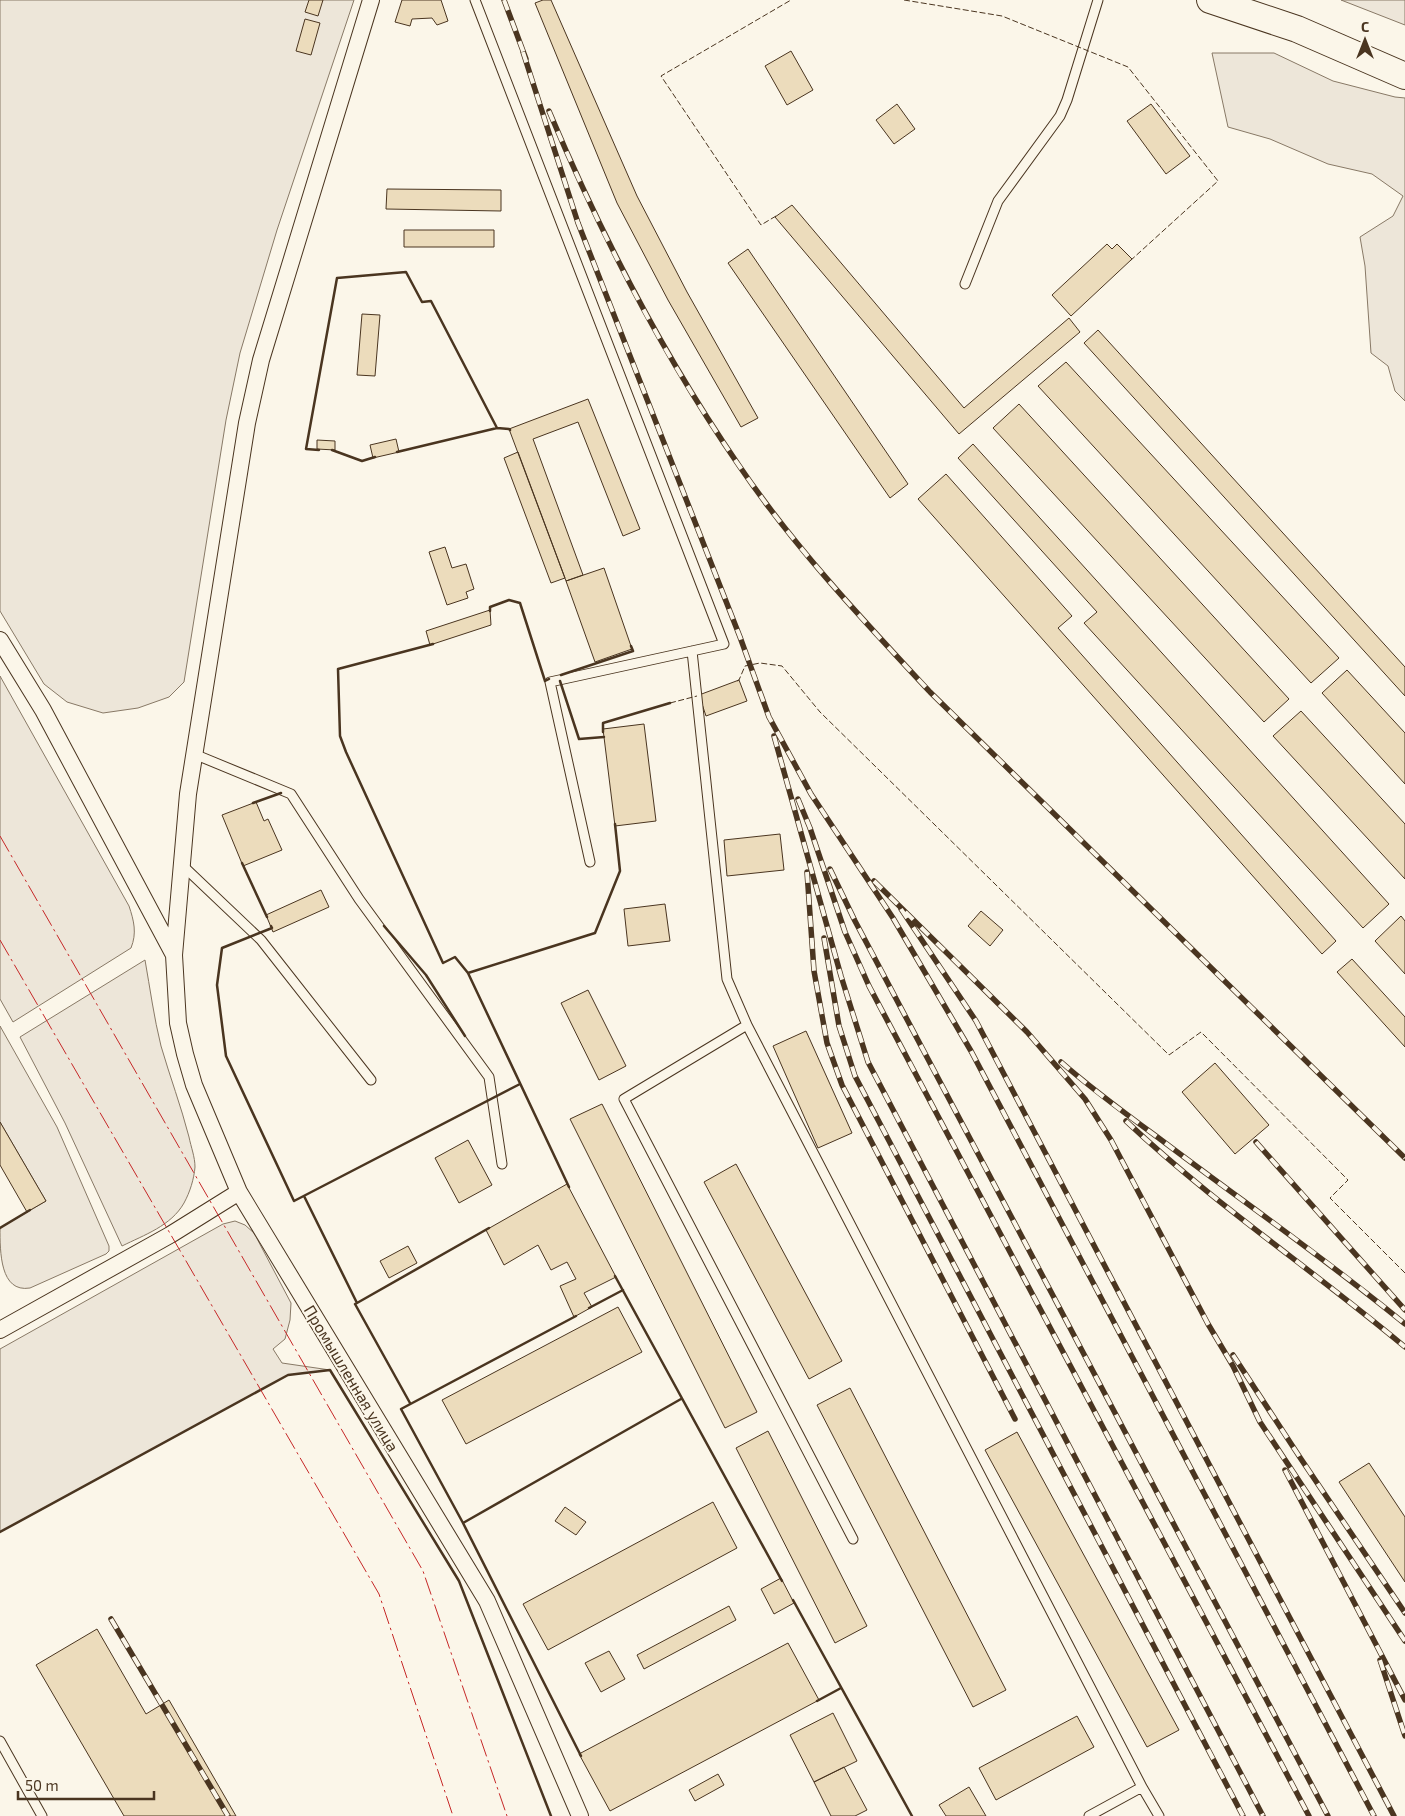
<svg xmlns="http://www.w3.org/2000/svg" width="1405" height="1816" font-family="'Exo 2',sans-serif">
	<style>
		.green { fill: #ede6d9; stroke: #887966 }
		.building { fill: #ecdcbc; stroke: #4a3520 }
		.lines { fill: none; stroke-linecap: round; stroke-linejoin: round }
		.lane-casing { stroke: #4a3520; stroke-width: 11 }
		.street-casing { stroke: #4a3520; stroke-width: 18 }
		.primary-casing { stroke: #4a3520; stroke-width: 28 }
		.lane { stroke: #fbf6e9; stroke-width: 9 }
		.street { stroke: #fbf6e9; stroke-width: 16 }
		.primary { stroke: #fbf6e9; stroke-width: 26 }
		.rail-casing { stroke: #4a3520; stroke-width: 5.5 }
		.rail { stroke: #fbf6e9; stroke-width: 4; stroke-dasharray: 11; stroke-linecap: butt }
		.fence { stroke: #4a3520; stroke-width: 1; stroke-dasharray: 6 2.5; stroke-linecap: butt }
		.wall { stroke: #4a3520; stroke-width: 2.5 }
		.power { stroke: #c62828; stroke-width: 1; stroke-dasharray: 18 4 2.5 4; stroke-linecap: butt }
		.labels { text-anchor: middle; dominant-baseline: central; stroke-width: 4; stroke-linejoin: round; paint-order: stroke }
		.street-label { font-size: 16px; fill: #4a3520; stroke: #fbf6e9 }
	</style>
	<rect width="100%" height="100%" fill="#fbf6e9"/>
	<path class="green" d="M 0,0 L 354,0 L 277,230 L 240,353 L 226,420 L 184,682 L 169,697 L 138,708 L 103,713 L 67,702 L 44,684 L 0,611 Z
		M 1341,0 L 1405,0 L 1405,25 Z
		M 1212,53 L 1274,53 L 1333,81 L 1395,97 L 1405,98 L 1405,401 L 1395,391 L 1388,366 L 1371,353 L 1365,266 L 1360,237 L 1393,216 L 1403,196 L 1372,174 L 1328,164 L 1270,139 L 1228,127 Z
		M 0,676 L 129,906 C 134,921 137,933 131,948 L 13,1022 L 0,999 Z
		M 145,960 C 150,988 154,1018 161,1046 C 170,1077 181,1106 189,1137 C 191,1147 195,1157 195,1167 C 194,1179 190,1192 184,1203 C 171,1226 144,1235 122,1246 L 65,1123 L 20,1037 Z
		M 0,1026 L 57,1127 L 109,1246 L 109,1251 L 106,1254 L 30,1288 C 0,1293 0,1252 0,1228 L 46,1201 L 0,1122 Z
		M 235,1221 L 245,1225 L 254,1233 L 291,1303 L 290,1320 L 285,1339 L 273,1349 L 282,1363 L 330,1370 L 288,1375 L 0,1532 L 0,1349 L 223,1224 Z"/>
	<path class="building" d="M 309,0 L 323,0 L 318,16 L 305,12 Z
		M 402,0 L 441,0 L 448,21 L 437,25 L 432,18 L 412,19 L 410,26 L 395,22 Z
		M 543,0 L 551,0 L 637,196 L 687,292 L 758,418 L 741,427 L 668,300 L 617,203 L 535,3 Z
		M 305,19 L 320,23 L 311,55 L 296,51 Z
		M 791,51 L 813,90 L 787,105 L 765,66 Z
		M 897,104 L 915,129 L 894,144 L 876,120 Z
		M 1151,104 L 1190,156 L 1166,174 L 1127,121 Z
		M 387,189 L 501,190 L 501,211 L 386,209 Z
		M 792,205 L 964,408 L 1069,318 L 1080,332 L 959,434 L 775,217 Z
		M 404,230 L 494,230 L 494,247 L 404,247 Z
		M 1107,244 L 1112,249 L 1117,244 L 1132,259 L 1071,316 L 1052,295 Z
		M 748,249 L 908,484 L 890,498 L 728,263 Z
		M 362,314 L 380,315 L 375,376 L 357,375 Z
		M 1098,330 L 1405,667 L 1405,696 L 1084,343 Z
		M 1066,362 L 1339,658 L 1311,683 L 1038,386 Z
		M 588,399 L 640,529 L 623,536 L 578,422 L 533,439 L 583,575 L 566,581 L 509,429 Z
		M 1019,404 L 1289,699 L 1264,722 L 993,428 Z
		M 396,439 L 399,452 L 373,458 L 370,445 Z
		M 317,440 L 335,441 L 335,450 L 317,449 Z
		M 973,444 L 1389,904 L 1363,928 L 1084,623 L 1097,612 L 958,458 Z
		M 518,452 L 565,578 L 551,583 L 504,458 Z
		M 946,474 L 1072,616 L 1058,628 L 1336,941 L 1322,954 L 918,499 Z
		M 445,547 L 452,568 L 466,564 L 474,589 L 466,592 L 468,598 L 447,605 L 429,552 Z
		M 604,568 L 632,649 L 595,662 L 566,581 Z
		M 490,610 L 491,625 L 430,645 L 426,631 Z
		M 1347,670 L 1405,733 L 1405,784 L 1322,693 Z
		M 739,680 L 747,701 L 706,716 L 699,695 Z
		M 1301,711 L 1405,824 L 1405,879 L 1273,736 Z
		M 644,724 L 656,821 L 615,826 L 603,729 Z
		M 256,802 L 264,821 L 268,819 L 282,850 L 243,866 L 222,815 Z
		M 780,834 L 784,870 L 727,876 L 724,840 Z
		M 321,890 L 329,907 L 273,932 L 266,915 Z
		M 665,904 L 670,941 L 628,946 L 624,909 Z
		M 981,911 L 1003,930 L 990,946 L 968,926 Z
		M 1401,916 L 1405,921 L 1405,974 L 1375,941 Z
		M 1352,959 L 1405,1017 L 1405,1047 L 1337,972 Z
		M 588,990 L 626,1066 L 599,1080 L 561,1003 Z
		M 806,1031 L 852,1133 L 818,1148 L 773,1046 Z
		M 1215,1063 L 1269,1125 L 1235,1154 L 1182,1092 Z
		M 602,1104 L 757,1412 L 725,1428 L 570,1119 Z
		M 0,1122 L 46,1201 L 27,1212 L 0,1165 Z
		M 468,1140 L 492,1185 L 459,1203 L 435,1158 Z
		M 736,1164 L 842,1361 L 809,1379 L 704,1182 Z
		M 567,1184 L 616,1277 L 584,1293 L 592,1307 L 574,1317 L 560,1286 L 576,1279 L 567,1262 L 551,1270 L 538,1245 L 504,1265 L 486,1230 Z
		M 408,1246 L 417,1263 L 389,1278 L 380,1261 Z
		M 618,1307 L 642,1352 L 466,1444 L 442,1400 Z
		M 850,1388 L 1006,1690 L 973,1707 L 817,1405 Z
		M 768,1431 L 867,1626 L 835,1643 L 736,1448 Z
		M 1017,1432 L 1179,1730 L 1147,1747 L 985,1450 Z
		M 1369,1463 L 1405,1517 L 1405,1582 L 1339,1482 Z
		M 713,1502 L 737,1548 L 548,1650 L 523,1604 Z
		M 565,1507 L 586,1522 L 576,1535 L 555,1521 Z
		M 781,1578 L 794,1603 L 774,1614 L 761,1589 Z
		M 729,1606 L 736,1620 L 644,1669 L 637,1655 Z
		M 97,1629 L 146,1714 L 169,1700 L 236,1816 L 124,1816 L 36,1665 Z
		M 788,1643 L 819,1700 L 610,1811 L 579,1754 Z
		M 609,1651 L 625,1679 L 601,1692 L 585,1663 Z
		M 833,1713 L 857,1761 L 814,1782 L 790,1735 Z
		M 1077,1716 L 1094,1747 L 996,1800 L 979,1768 Z
		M 844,1767 L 867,1810 L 855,1816 L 831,1816 L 814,1782 Z
		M 718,1774 L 724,1785 L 695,1801 L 689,1790 Z
		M 969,1787 L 986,1816 L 946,1816 L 939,1805 Z"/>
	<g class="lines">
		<g class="lane-casing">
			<path id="lane" d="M 475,0 L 724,644 L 550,682 L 590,862
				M 965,284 L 998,201 L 1060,116 L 1067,100 L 1098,0
				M 692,651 L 727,979 L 747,1025 L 624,1099 L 853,1539
				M 194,754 L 291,794 L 359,899 L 489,1077 L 502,1164
				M 181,864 L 261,940 L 371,1080
				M 747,1025 L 1142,1787 L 1089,1816
				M 0,1741 L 42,1816
				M 1142,1787 L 1159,1816"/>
		</g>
		<g class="street-casing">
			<path id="street" d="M 371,0 L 261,360 L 247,423 L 188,794 L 174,955 L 178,1023 L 185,1054 L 194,1085 L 239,1192 L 487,1601 L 580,1816
				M 0,640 L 43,710 L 174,955
				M 0,1330 L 170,1235 L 239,1192"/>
		</g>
		<g class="primary-casing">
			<path id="primary" d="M 1210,0 L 1297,29 L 1405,76"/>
		</g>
		<use href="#lane" class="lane"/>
		<use href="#street" class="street"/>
		<use href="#primary" class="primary"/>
		<g class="rail-casing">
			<path id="rail" d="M 504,0 L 526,59
				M 523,52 L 578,223 L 740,637 L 769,717 L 811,794 L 893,918 L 971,1051 L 1374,1816
				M 549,111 C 602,237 662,354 740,467 C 795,548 863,620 930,692 L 1405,1158
				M 774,736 L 841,976 L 868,1062 L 1263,1816
				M 798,799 L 810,828 L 845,932 L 869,986 L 1309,1816
				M 830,869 L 855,921 L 1328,1816
				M 807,872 L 814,971 L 827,1043 L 842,1085 L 1015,1419
				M 874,881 L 1027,1032 L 1085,1099 L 1111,1140 L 1208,1324 L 1233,1366 L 1260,1422 L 1405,1641
				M 901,909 L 976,1021 L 1394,1816
				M 824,938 L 839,1026 L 855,1076 L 1243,1816
				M 1061,1062 C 1093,1090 1126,1114 1160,1139 C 1242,1201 1326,1259 1405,1324
				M 1126,1121 C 1213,1203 1313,1270 1405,1347
				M 1256,1142 L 1405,1310
				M 1233,1355 L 1301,1459 L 1405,1613
				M 1285,1470 L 1405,1700
				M 111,1619 L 228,1816
				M 1380,1660 L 1405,1736"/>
		</g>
		<use href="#rail" class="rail"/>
		<path class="fence" d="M 904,0 L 1002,16 L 1128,67 L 1218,181 L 1130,261
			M 776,216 L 761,225 L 661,76 L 791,0
			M 737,681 L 739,680 L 745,666 L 760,663 L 782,666 L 820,712 L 1169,1055 L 1201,1032 L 1348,1180 L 1330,1198 L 1405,1273
			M 670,703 L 697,696"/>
		<path class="wall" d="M 319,450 L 306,449 L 337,278 L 406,272 L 422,302 L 431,301 L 497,428
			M 332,450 L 362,461 L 375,457
			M 397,452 L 497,428 L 509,429 L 510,430
			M 490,611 L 490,607 L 509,600 L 520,603 L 545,681 L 549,679
			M 433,644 L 338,669 L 340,736 L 346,752 L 443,963 L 455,957 L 468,973 L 569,1187
			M 561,675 L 633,651 L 631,646
			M 560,681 L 579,739 L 604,737
			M 603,732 L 603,723 L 670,703
			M 253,803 L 281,793
			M 242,863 L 267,917
			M 271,926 L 272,928 L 222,948 L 217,985 L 226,1056 L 294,1201 L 520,1084
			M 384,926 L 426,975 L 465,1036
			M 468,973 L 595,933 L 620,871 L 615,824
			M 304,1196 L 357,1303 L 355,1304 L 410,1403
			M 0,1228 L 30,1210
			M 615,1276 L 782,1581
			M 357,1303 L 489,1228
			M 589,1308 L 623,1290
			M 576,1316 L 401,1409 L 463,1523 L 581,1756
			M 463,1523 L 681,1399
			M 0,1532 L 288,1375 L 330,1370 L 459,1581 L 551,1816
			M 793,1600 L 912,1816
			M 817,1701 L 841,1688"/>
		<path class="power" d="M 0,836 L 423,1571 L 507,1816
			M 0,940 L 379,1594 L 453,1816"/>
	</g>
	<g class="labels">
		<g class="street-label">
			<text transform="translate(352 1378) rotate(59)">Промышленная улица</text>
		</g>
	</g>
	<g transform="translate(1365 40)" stroke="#fbf6e9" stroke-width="4" paint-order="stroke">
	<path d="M0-4L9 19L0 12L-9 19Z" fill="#4a3520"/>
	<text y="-8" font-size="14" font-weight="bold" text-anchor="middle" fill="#4a3520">С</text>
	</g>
	<path d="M18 1791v8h136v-8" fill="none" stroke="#4a3520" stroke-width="2.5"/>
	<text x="25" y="1791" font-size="15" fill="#4a3520" stroke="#fbf6e9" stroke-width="4" paint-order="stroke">50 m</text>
</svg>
